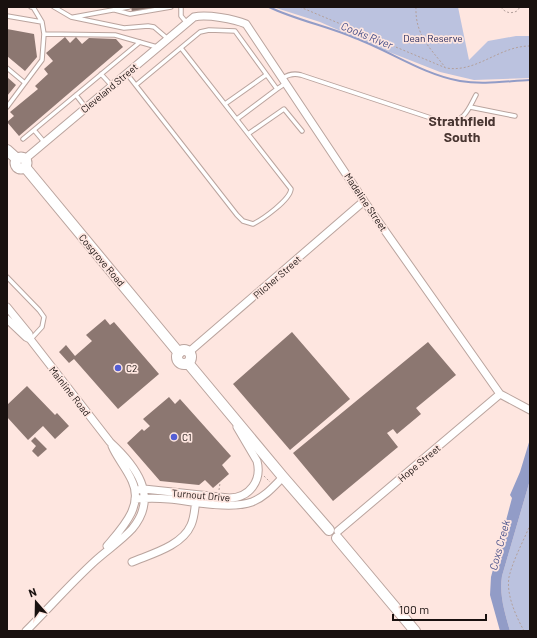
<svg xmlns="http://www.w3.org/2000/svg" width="537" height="638" font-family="Barlow,sans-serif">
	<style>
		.green { fill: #bbc2df }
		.water { fill: #929cc7 }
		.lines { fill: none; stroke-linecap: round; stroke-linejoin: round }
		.stream { stroke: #929cc7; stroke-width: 2 }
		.building { fill: #8c7771 }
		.service-casing { stroke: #baa49e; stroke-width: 5.5 }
		.minor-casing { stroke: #baa49e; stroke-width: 9 }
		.secondary-casing { stroke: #baa49e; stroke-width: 12 }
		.path { stroke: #b3a09b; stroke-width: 1; stroke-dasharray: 2 2; stroke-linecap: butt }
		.service { stroke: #fff; stroke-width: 3.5 }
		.minor { stroke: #fff; stroke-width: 7 }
		.secondary { stroke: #fff; stroke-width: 10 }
		.poi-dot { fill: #535ed4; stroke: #fee6e0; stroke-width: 1.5 }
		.labels { text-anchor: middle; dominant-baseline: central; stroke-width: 3.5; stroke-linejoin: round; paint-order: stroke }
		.park-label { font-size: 10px; fill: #20255a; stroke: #fee6e0 }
		.street-label { font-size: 10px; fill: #19110f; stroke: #fee6e0 }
		.poi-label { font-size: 10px; fill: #19110f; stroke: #fee6e0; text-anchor: start }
		.water-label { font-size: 11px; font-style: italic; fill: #49528b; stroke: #fee6e0 }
		.district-label { font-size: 14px; font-weight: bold; fill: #493632; stroke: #fee6e0 }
	</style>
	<rect width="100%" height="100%" fill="#fee6e0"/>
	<path class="green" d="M 273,7 L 458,7 L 469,60 L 488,41 L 516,36 L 530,36 L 530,78 L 474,80 L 440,72 L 384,50 L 320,22 Z
		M 530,480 L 530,631 L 510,631 C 505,613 499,595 502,576 Z"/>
	<path class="water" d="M 530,439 L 530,480 L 502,576 C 499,595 505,613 510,631 L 500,631 L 490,595 L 491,577 L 512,498 L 510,495 L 520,472 Z"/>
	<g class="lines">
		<path class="stream" d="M 269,7 C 296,20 327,26 355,38 C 390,51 422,74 460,81 C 483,85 507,81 530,80"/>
	</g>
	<path class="building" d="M 131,7 L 153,7 L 153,8 L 132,12 Z
		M 7,29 L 34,34 L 37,57 L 25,71 L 7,56 Z
		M 65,37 L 70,43 L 76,37 L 82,44 L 89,38 L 116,39 L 123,47 L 19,136 L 7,122 L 14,116 L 10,112 L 38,89 L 35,86 L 48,74 L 44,69 L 53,61 L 46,53 Z
		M 7,77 L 16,85 L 7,96 Z
		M 105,319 L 110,325 L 114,322 L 159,374 L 118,409 L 74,359 L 69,363 L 59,352 L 66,345 L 75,356 L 92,341 L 86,335 Z
		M 292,332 L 350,399 L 290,450 L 233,384 Z
		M 428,342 L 456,375 L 416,408 L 421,414 L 397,434 L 393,429 L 387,433 L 398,447 L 333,501 L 293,453 Z
		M 27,386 L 55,415 L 57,413 L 69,426 L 55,439 L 43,426 L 28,440 L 7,417 L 7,405 Z
		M 169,397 L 175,404 L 180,399 L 231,456 L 222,465 L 229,474 L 213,488 L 205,480 L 199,485 L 160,481 L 127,443 L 142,429 L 144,431 L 150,426 L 143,419 Z
		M 35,437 L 47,449 L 38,457 L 32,451 L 36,446 L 31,441 Z"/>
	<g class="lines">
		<g class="service-casing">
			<path id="service" d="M 54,7 L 71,17 L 124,28 L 148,26 L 154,27 L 168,39
				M 181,7 L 181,16 L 187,23
				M 115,10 L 130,14 L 171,7
				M 7,16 L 42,22
				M 74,17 L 129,7
				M 44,34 L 115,35 L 157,47
				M 7,68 L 25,83
				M 101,74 L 112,86
				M 127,74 L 237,215 L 243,221 L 253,224 C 263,219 290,200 291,189 L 181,48
				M 283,78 C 289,74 294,73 301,75 L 446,123 C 465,121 468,110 476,95
				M 136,85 L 200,32 L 209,30 L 235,31 L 277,89 L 286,83
				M 76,95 L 86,108
				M 225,104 L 266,75
				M 7,107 L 42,60 L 44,34 L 42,22 L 33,7 L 31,7
				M 470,107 L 515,116
				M 237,119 L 277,89
				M 34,130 L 45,143
				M 248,134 L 284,109 L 302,131
				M 23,139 L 140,42
				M 7,277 L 39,310 L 44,317 L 42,327 L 31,339"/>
		</g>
		<g class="minor-casing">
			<path id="minor" d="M 25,159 L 194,17 C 207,14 234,19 246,24 L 364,201 L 500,394 L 530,410
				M 7,307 L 29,334 L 30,339
				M 7,319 L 26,337 L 30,339 L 110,442 C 135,465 160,496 132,529 C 121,541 107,550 95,561 C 71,583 49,608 26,631
				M 189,352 L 364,201
				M 136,490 L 144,489 L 229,498 C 250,498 262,480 257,461 L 237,427
				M 135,499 C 146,498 158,498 169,499 C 192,501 230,510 252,502 C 265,497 274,486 283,477
				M 338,531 L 500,394
				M 107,546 C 122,528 144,506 132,481 C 127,469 117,458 112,446
				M 132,562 C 151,554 182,546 191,525 C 195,516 195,506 196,497"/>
		</g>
		<g class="secondary-casing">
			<path id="secondary" d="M 7,150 L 17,159
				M15.5 163a5.5 5.5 0 1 1 11 0a5.5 5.5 0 1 1-11 0Z
				M 25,167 L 179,353
				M177 357a7 7 0 1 1 14 0a7 7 0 1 1-14 0Z
				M 188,363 L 283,477 L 329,530
				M 337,538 L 415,631"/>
		</g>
		<path class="path" d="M 300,7 L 446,68 C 477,73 499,46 530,46
			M 416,7 C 415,34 429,47 445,67
			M 501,7 C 505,13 511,14 517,11 L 520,7
			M 264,476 L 270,482
			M 219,490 L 220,483
			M 524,631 C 516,616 506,595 509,577 C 513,560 523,542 530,525"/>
		<use href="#service" class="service"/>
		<use href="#minor" class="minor"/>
		<use href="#secondary" class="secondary"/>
	</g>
	<g class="poi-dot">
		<circle cx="118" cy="368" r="4"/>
		<circle cx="174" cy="437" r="4"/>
	</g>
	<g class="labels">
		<g class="park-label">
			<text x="433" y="38">Dean Reserve</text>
		</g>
		<g class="street-label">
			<text transform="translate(109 88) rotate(-40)">Cleveland Street</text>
			<text transform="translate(366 202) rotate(56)">Madeline Street</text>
			<text transform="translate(102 260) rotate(50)">Cosgrove Road</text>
			<text transform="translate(277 277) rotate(-41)">Pilcher Street</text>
			<text transform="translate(70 391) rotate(52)">Mainline Road</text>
			<text transform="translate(419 463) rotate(-40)">Hope Street</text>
			<text transform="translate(201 495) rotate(5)">Turnout Drive</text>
		</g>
		<g class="poi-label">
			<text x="126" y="368">C2</text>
			<text x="182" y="437">C1</text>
		</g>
		<g class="water-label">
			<text transform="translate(367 35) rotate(22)">Cooks River</text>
			<text transform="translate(499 545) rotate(-75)">Coxs Creek</text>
		</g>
		<g class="district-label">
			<text x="462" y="120">Strathfield<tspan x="462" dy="16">South</tspan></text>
		</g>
	</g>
	<rect width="537" height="638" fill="none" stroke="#19110f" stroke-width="16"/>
	<g transform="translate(36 602) rotate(340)" stroke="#fee6e0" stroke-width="3" paint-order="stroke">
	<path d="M0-3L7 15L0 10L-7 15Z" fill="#19110f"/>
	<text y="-6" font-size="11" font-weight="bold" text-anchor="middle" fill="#19110f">N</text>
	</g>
	<path d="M393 614v6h93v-6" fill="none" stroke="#19110f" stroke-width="2"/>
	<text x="399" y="614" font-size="12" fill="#19110f" stroke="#fee6e0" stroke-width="3" paint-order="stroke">100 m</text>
</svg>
